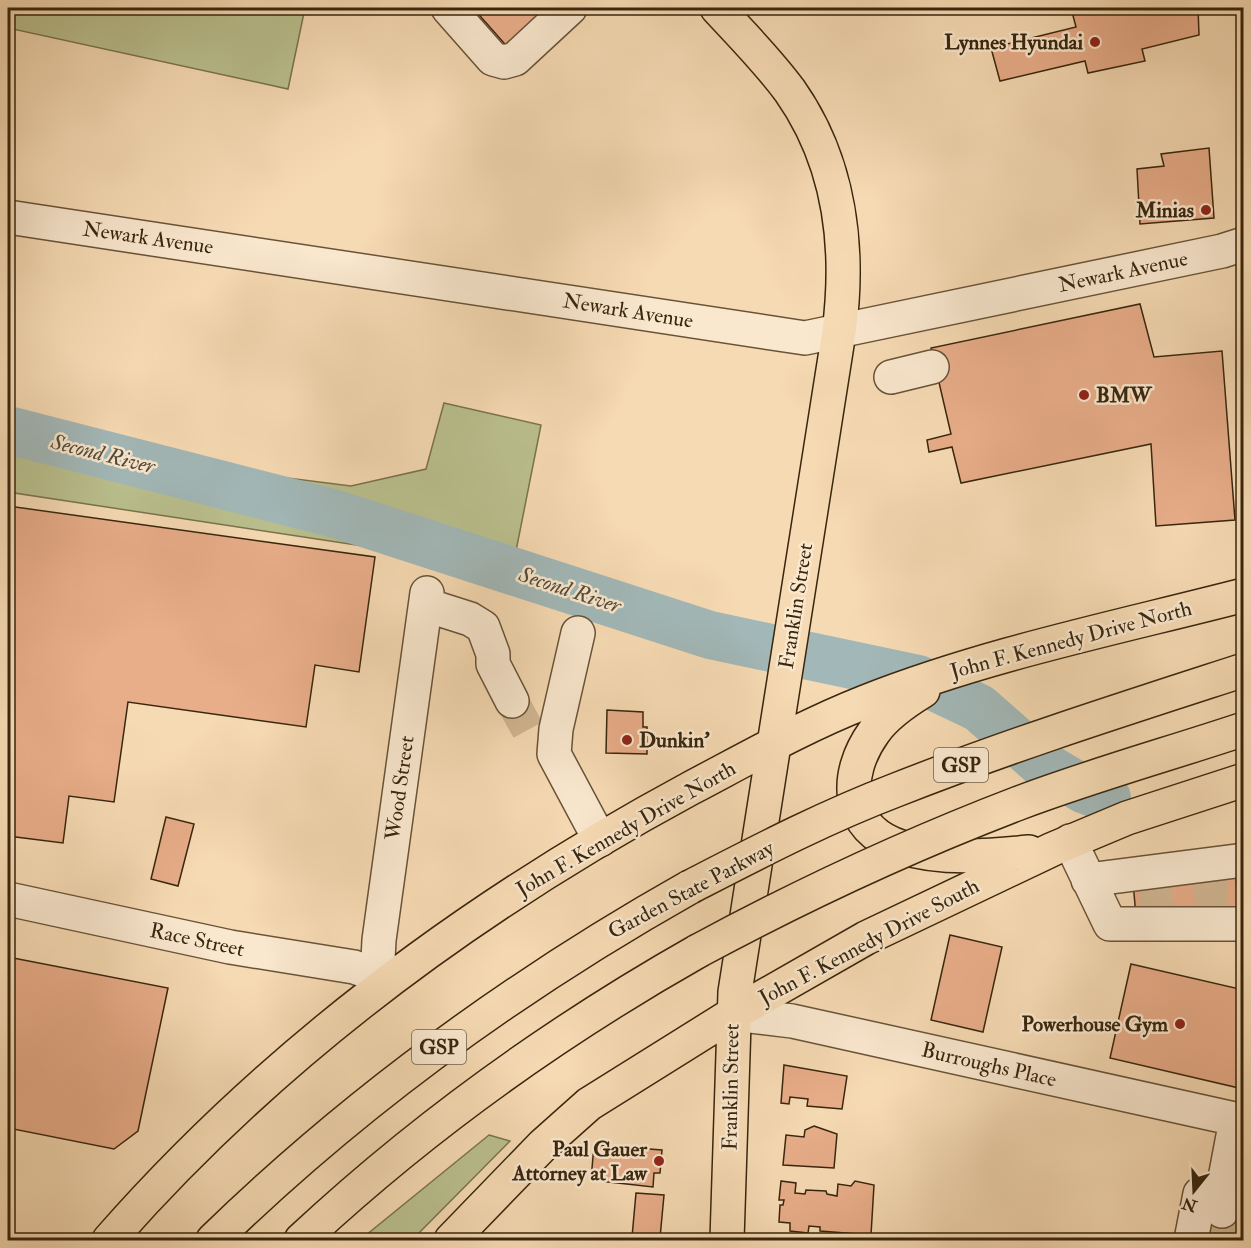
<svg xmlns="http://www.w3.org/2000/svg" width="1251" height="1248" font-family="'IM FELL Double Pica',serif">
	<style>
		.green { fill: #bac08e; stroke: #79734e; stroke-width: 1.5 }
		.lines { fill: none; stroke-linecap: round; stroke-linejoin: round }
		.river { stroke: #a2b8b8; stroke-width: 48 }
		.building { fill: #e8ad89; stroke: #38260e; stroke-width: 1.5 }
		.minor-tunnel { stroke: #d0b692; stroke-width: 33; stroke-dasharray: 33 16; stroke-linecap: butt }
		.minor-casing { stroke: #685337; stroke-width: 36 }
		.major-casing { stroke: #38260e; stroke-width: 36 }
		.highway-casing { stroke: #38260e; stroke-width: 36 }
		.minor { stroke: #f9e7ce; stroke-width: 33 }
		.major { stroke: #f6dab3; stroke-width: 33 }
		.highway { stroke: #f6dab3; stroke-width: 33 }
		.highway-bridge-casing { stroke: #38260e; stroke-width: 36; stroke-linecap: butt }
		.highway-bridge { stroke: #f6dab3; stroke-width: 33 }
		.poi-dot { fill: #8f2418; stroke: #f9e7ce; stroke-width: 2 }
		.labels { text-anchor: middle; dominant-baseline: central; stroke-width: 5; stroke-linejoin: round; paint-order: stroke }
		.shield { fill: #f9e7ce; stroke: #726048; stroke-width: 1.5 }
		.shield-label { font-size: 20px; font-weight: bold; fill: #38260e }
		.poi-label { font-size: 21px; font-weight: bold; fill: #38260e; stroke: #f9e7ce; text-anchor: end }
		.street-label { font-size: 21px; fill: #38260e; stroke: #f9e7ce }
		.water-label { font-size: 22px; font-style: italic; fill: #524a38; stroke: #f9e7ce }
	</style>
	<rect width="100%" height="100%" fill="#f6dab3"/>
	<filter id="stains"><feTurbulence type="fractalNoise" baseFrequency=".00333" numOctaves="4"/><feColorMatrix values="0 0 0 0 .2 0 0 0 0 .09 0 0 0 0 .02 0 0 0 .5 -.17"/></filter>
	<radialGradient id="worn" r=".72"><stop offset=".6" stop-color="#630" stop-opacity="0"/><stop offset="1" stop-color="#630" stop-opacity=".3"/></radialGradient>
	<path class="green" d="M 8,8 L 305,8 L 288,89 L 8,28 Z
		M 444,403 L 541,425 L 516,551 L 363,546 L 8,492 L 8,430 L 105,455 L 351,486 L 426,469 Z
		M 489,1135 L 510,1141 L 412,1240 L 360,1240 Z"/>
	<g class="lines">
		<path class="river" d="M 8,430 L 336,514 L 710,635 L 918,679 L 979,708 L 1046,767 L 1085,790 L 1107,798"/>
	</g>
	<path class="building" d="M 473,8 L 560,8 L 511,51 Z
		M 1071,8 L 1198,8 L 1199,35 L 1142,49 L 1145,61 L 1088,73 L 1085,61 L 1000,81 L 991,48 L 1076,27 Z
		M 1209,148 L 1214,218 L 1140,224 L 1137,169 L 1164,166 L 1161,154 Z
		M 1140,304 L 1154,357 L 1222,351 L 1235,520 L 1156,526 L 1151,444 L 961,483 L 952,447 L 929,452 L 927,440 L 951,434 L 931,348 Z
		M 8,506 L 375,557 L 359,672 L 315,665 L 306,727 L 128,702 L 114,802 L 69,796 L 63,843 L 8,836 Z
		M 607,710 L 643,712 L 643,727 L 647,727 L 647,754 L 606,753 Z
		M 166,817 L 194,824 L 178,886 L 151,879 Z
		M 1236,875 L 1238,910 L 1136,916 L 1133,882 Z
		M 950,935 L 1002,947 L 983,1032 L 931,1020 Z
		M 8,957 L 168,988 L 138,1131 L 114,1149 L 8,1128 Z
		M 1131,964 L 1244,990 L 1244,1069 L 1239,1088 L 1110,1058 Z
		M 784,1065 L 847,1076 L 842,1109 L 807,1106 L 808,1099 L 790,1097 L 789,1104 L 781,1103 Z
		M 814,1126 L 837,1134 L 834,1168 L 783,1165 L 786,1135 L 804,1137 L 805,1130 Z
		M 594,1145 L 662,1150 L 660,1173 L 654,1173 L 653,1187 L 591,1180 Z
		M 781,1181 L 796,1183 L 795,1193 L 805,1194 L 806,1190 L 826,1191 L 827,1194 L 837,1196 L 838,1184 L 851,1186 L 855,1181 L 874,1185 L 871,1235 L 820,1231 L 820,1227 L 809,1226 L 808,1233 L 790,1231 L 790,1223 L 779,1222 L 780,1205 L 783,1205 L 784,1200 L 779,1200 Z
		M 636,1193 L 664,1195 L 660,1238 L 632,1237 Z"/>
	<g class="lines">
		<path class="minor-tunnel" d="M 512,701 L 533,739
			M 1210,877 L 1212,916
			M 1155,882 L 1157,918
			M 1222,1211 L 1223,1240"/>
		<g class="minor-casing">
			<path id="minor" d="M 448,8 L 493,59 L 504,62 L 515,59 L 570,8
				M 8,217 L 805,338 L 1222,251 L 1244,244
				M 891,377 L 932,367
				M 426,605 L 470,619 L 483,627 L 493,654 L 493,664 L 512,701
				M 578,633 L 556,729 L 554,754 L 600,840
				M 1070,841 L 1110,924 L 1244,924
				M 1088,880 L 1244,860
				M 8,899 L 230,947 L 354,967 L 374,974 L 384,982
				M 384,982 L 378,960 L 379,940 L 427,593
				M 733,1014 L 792,1021 L 1244,1121
				M 1222,1211 L 1222,1194 L 1236,1120
				M 1191,1240 L 1200,1194 L 1239,1194"/>
		</g>
		<g class="major-casing">
			<path id="major" d="M 717,8 C 742,35 768,61 790,91 C 840,162 850,248 839,332 L 735,992 L 727,1240
				M 923,691 C 905,702 886,715 874,732 C 843,775 845,829 901,847 C 941,860 989,856 1029,852
				M 109,1240 C 273,1053 472,906 691,788 C 748,758 804,726 865,702 C 987,654 1116,628 1244,595
				M 451,1240 L 543,1145 L 589,1104 L 733,1014 L 866,938 L 1053,849 L 1127,818 L 1244,780"/>
		</g>
		<g class="highway-casing">
			<path id="highway" d="M 213,1240 C 356,1101 516,985 690,887
				M 301,1240 C 421,1128 555,1032 698,951"/>
		</g>
		<use href="#minor" class="minor"/>
		<use href="#major" class="major"/>
		<use href="#highway" class="highway"/>
		<g class="highway-bridge-casing">
			<path id="highway-bridge" d="M 690,887 C 758,852 825,817 896,790 C 1010,745 1127,708 1244,670
				M 698,951 C 802,895 909,845 1019,803 C 1093,775 1169,754 1244,729"/>
		</g>
		<use href="#highway-bridge" class="highway-bridge"/>
	</g>
	<g class="poi-dot">
		<circle cx="1095" cy="42" r="6"/>
		<circle cx="1206" cy="210" r="6"/>
		<circle cx="1084" cy="395" r="6"/>
		<circle cx="627" cy="740" r="6"/>
		<circle cx="1180" cy="1024" r="6"/>
		<circle cx="659" cy="1161" r="6"/>
	</g>
	<g class="labels">
		<g class="shield">
			<rect x="934" y="748" width="54" height="34" rx="4.5"/>
			<rect x="412" y="1030" width="54" height="34" rx="4.5"/>
		</g>
		<g class="shield-label">
			<text x="961" y="765">GSP</text>
			<text x="439" y="1047">GSP</text>
		</g>
		<g class="poi-label">
			<text x="1083" y="42">Lynnes Hyundai</text>
			<text x="1194" y="210">Minias</text>
			<text x="1096" y="395" text-anchor="start">BMW</text>
			<text x="639" y="740" text-anchor="start">Dunkin'</text>
			<text x="1168" y="1024">Powerhouse Gym</text>
			<text x="647" y="1149">Paul Gauer<tspan x="647" dy="24">Attorney at Law</tspan></text>
		</g>
		<g class="street-label">
			<text transform="translate(148 238) rotate(8)">Newark Avenue</text>
			<text transform="translate(1123 272) rotate(-12)">Newark Avenue</text>
			<text transform="translate(628 311) rotate(9)">Newark Avenue</text>
			<text transform="translate(796 606) rotate(-81)">Franklin Street</text>
			<text transform="translate(1071 640) rotate(-15)">John F. Kennedy Drive North</text>
			<text transform="translate(400 788) rotate(-82)">Wood Street</text>
			<text transform="translate(626 829) rotate(-30)">John F. Kennedy Drive North</text>
			<text transform="translate(691 890) rotate(-28)">Garden State Parkway</text>
			<text transform="translate(197 940) rotate(12)">Race Street</text>
			<text transform="translate(869 942) rotate(-28)">John F. Kennedy Drive South</text>
			<text transform="translate(989 1065) rotate(13)">Burroughs Place</text>
			<text transform="translate(731 1087) rotate(-89)">Franklin Street</text>
		</g>
		<g class="water-label">
			<text transform="translate(103 454) rotate(14)">Second River</text>
			<text transform="translate(570 590) rotate(18)">Second River</text>
		</g>
	</g>
	<rect width="1251" height="1248" fill="none" stroke="#f6dab3" stroke-width="30"/>
	<rect x="9" y="9" width="1233" height="1230" fill="none" stroke="#38260e" stroke-width="3"/>
	<rect x="15" y="15" width="1221" height="1218" fill="none" stroke="#38260e" stroke-width="1.5"/>
	<g transform="translate(1194 1191) rotate(198)" stroke="#f9e7ce" stroke-width="4.5" paint-order="stroke">
	<path d="M0-4.5L10 22L0 15L-10 22Z" fill="#38260e"/>
	<text y="-9" font-size="16" font-weight="bold" text-anchor="middle" fill="#38260e">N</text>
	</g>
	<rect width="100%" height="100%" filter="url(#stains)"/>
	<rect width="100%" height="100%" fill="url(#worn)"/>
</svg>
